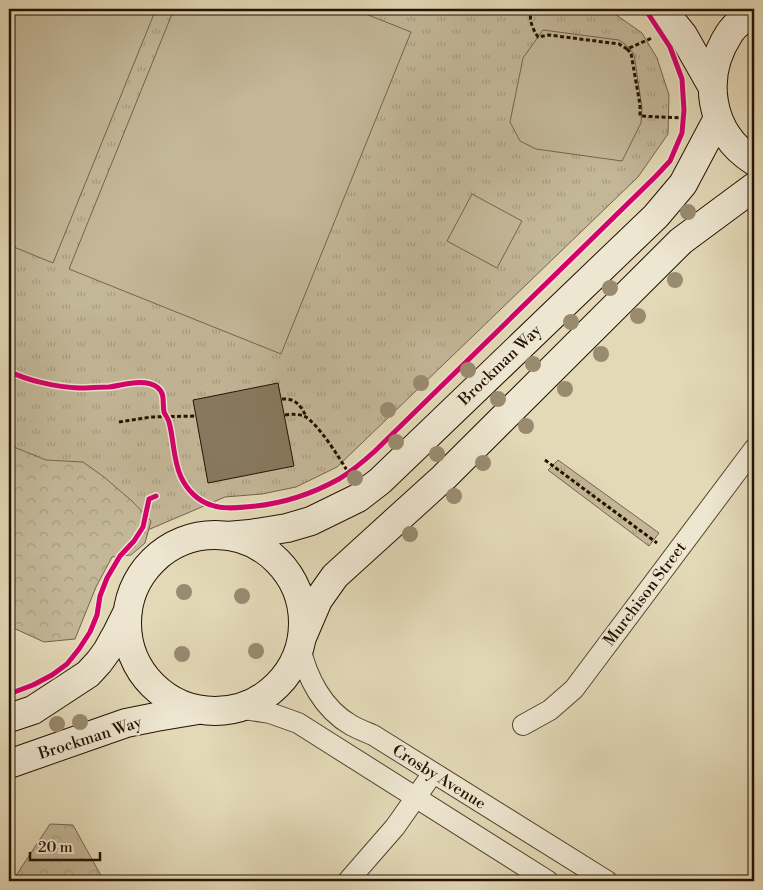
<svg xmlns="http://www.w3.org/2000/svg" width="763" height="890" font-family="'Libre Bodoni',serif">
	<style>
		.grass { fill: url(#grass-tufts); stroke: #74644c }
		.forest { fill: url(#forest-crowns); stroke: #74644c }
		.garden { fill: #c3b798; stroke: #74644c }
		.building { fill: #88795f; stroke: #251100 }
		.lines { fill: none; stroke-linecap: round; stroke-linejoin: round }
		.street-casing { stroke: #54432e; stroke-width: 22 }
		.secondary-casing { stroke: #251100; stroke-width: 30 }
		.path { stroke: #251100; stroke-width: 3; stroke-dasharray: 4 2.5; stroke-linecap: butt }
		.street { stroke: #ede6d0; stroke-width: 20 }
		.secondary { stroke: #ede6d0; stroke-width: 28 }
		.cycleway-casing { stroke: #ede6d0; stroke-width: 8 }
		.cycleway { stroke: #d6006c; stroke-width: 5 }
		.tree { fill: #998b70 }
		.labels { text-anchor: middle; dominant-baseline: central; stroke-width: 5; stroke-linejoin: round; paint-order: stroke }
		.street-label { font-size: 16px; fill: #251100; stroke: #ede6d0 }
	</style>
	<defs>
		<pattern id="grass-tufts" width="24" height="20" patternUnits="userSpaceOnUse" patternTransform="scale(1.25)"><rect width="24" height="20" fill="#c3b798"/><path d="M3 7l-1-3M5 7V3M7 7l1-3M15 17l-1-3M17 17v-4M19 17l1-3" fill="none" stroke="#a79c81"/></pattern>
		<pattern id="forest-crowns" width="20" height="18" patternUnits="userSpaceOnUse" patternTransform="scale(1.25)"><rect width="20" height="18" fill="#c3b798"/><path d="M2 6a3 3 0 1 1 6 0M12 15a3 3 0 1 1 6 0" fill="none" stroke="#a79c81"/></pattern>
	</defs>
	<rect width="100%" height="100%" fill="#e3d9b7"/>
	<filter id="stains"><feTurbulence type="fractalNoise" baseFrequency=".004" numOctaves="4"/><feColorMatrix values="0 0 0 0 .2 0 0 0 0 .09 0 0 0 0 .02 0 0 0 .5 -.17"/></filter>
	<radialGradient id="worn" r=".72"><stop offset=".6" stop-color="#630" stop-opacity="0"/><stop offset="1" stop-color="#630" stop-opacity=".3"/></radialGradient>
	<path class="grass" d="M 9,9 L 608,9 L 642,33 L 657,58 L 669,95 L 668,134 L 638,177 L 337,467 L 296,487 L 262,494 L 225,497 L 122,541 L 9,488 Z
		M 558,460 L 659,533 L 649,546 L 548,470 Z"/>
	<path class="forest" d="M 9,445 L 46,460 L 83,462 L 104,477 L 133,502 L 151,521 L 145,543 L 131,555 L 112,557 L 96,587 L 75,639 L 44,642 L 9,626 Z
		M 50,824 L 73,825 L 104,881 L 9,881 L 9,876 L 15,877 Z"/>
	<path class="garden" d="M 9,9 L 156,9 L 53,263 L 9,245 Z
		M 174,9 L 353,9 L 411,32 L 281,354 L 69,269 Z
		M 543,30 L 619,40 L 627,46 L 634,54 L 642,108 L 641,123 L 622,161 L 536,149 L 520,141 L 510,122 L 523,58 Z
		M 472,194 L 522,221 L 497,268 L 447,241 Z"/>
	<path class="building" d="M 278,383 L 294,466 L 208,483 L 193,400 Z"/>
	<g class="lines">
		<g class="street-casing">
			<path id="street" d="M 300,647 C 307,678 323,709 351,725 C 358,729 366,732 373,735 L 607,881
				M 238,708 L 270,713 L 298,723 L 548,881
				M 523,725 L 550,710 L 574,689 L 754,449
				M 348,881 L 395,827 L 433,773"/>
		</g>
		<g class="secondary-casing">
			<path id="secondary" d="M 662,9 L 683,35 L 712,86
				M 754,11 L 751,12 C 744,19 734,25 729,34 C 701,77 709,133 754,161
				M127 623a88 88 0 1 1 176 0a88 88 0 1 1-176 0Z
				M 227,536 L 250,534 L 287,528 L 311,521 L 358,498 L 380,481 L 656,216 L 683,184 L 718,118
				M 303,635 L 318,600 L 335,576 L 444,477 L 681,241 L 754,187
				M 9,718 L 33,710 L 88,674 L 99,662 L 107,651 L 117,633 L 128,611
				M 9,764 L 126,723 L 156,717 L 198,710"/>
		</g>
		<path class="path" d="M 531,9 C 529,20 532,28 538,37 L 549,35 L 619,44 L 627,49 L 652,38
			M 627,49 L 631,53 L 640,105 L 640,116 L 683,118
			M 282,399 C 296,398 301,406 307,418
			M 285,415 C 292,414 298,414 304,416 C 318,423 340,459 348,472
			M 119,422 L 151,417 L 196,416
			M 545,460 L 657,543"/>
		<use href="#street" class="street"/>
		<use href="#secondary" class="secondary"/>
		<g class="cycleway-casing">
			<path id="cycleway" d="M 9,371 C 27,381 58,387 79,388 C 89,388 99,387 109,387 C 124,385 144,378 157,387 C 166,394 162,403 164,412 C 165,415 168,418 169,422 C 174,440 173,460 181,477 C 187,490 198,501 211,505 C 222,509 234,508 245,507 C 279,505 310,495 339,479 C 352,471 364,461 375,451 L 656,176 L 670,161 L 682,133 L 684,110 L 682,79 L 670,47 L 645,9
				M 9,694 L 33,685 L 52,675 L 67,664 L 79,649 L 90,632 L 97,615 L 100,596 L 107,578 L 120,556 L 134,541 L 143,527 L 149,499 L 156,496"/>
		</g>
		<use href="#cycleway" class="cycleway"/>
	</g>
	<g class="tree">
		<circle cx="688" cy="212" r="8"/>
		<circle cx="675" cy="280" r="8"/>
		<circle cx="610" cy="288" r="8"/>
		<circle cx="638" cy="316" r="8"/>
		<circle cx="571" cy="322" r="8"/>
		<circle cx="601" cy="354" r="8"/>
		<circle cx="533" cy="364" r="8"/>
		<circle cx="468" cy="370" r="8"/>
		<circle cx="421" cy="383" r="8"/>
		<circle cx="565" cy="389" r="8"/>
		<circle cx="498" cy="399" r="8"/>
		<circle cx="388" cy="410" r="8"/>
		<circle cx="526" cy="426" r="8"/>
		<circle cx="396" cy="442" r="8"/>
		<circle cx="437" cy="454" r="8"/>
		<circle cx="483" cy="463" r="8"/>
		<circle cx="355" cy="478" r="8"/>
		<circle cx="454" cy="496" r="8"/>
		<circle cx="410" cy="534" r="8"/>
		<circle cx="184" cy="592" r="8"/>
		<circle cx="242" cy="596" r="8"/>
		<circle cx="256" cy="651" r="8"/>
		<circle cx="182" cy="654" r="8"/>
		<circle cx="80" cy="722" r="8"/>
		<circle cx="57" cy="724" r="8"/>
	</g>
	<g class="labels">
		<g class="street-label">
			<text transform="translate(500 365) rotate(-44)">Brockman Way</text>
			<text transform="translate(645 594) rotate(-53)">Murchison Street</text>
			<text transform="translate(90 738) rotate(-18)">Brockman Way</text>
			<text transform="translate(439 777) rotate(32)">Crosby Avenue</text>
		</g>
	</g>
	<rect width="763" height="890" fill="none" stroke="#e3d9b7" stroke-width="30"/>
	<rect x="10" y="10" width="743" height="870" fill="none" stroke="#251100" stroke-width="2.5"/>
	<rect x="15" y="15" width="733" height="860" fill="none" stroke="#251100"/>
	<path d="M30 852v8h70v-8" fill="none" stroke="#251100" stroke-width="2.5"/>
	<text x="38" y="852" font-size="15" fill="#251100" stroke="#ede6d0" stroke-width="4" paint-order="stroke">20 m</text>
	<rect width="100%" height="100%" filter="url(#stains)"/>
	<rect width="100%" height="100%" fill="url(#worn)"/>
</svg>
